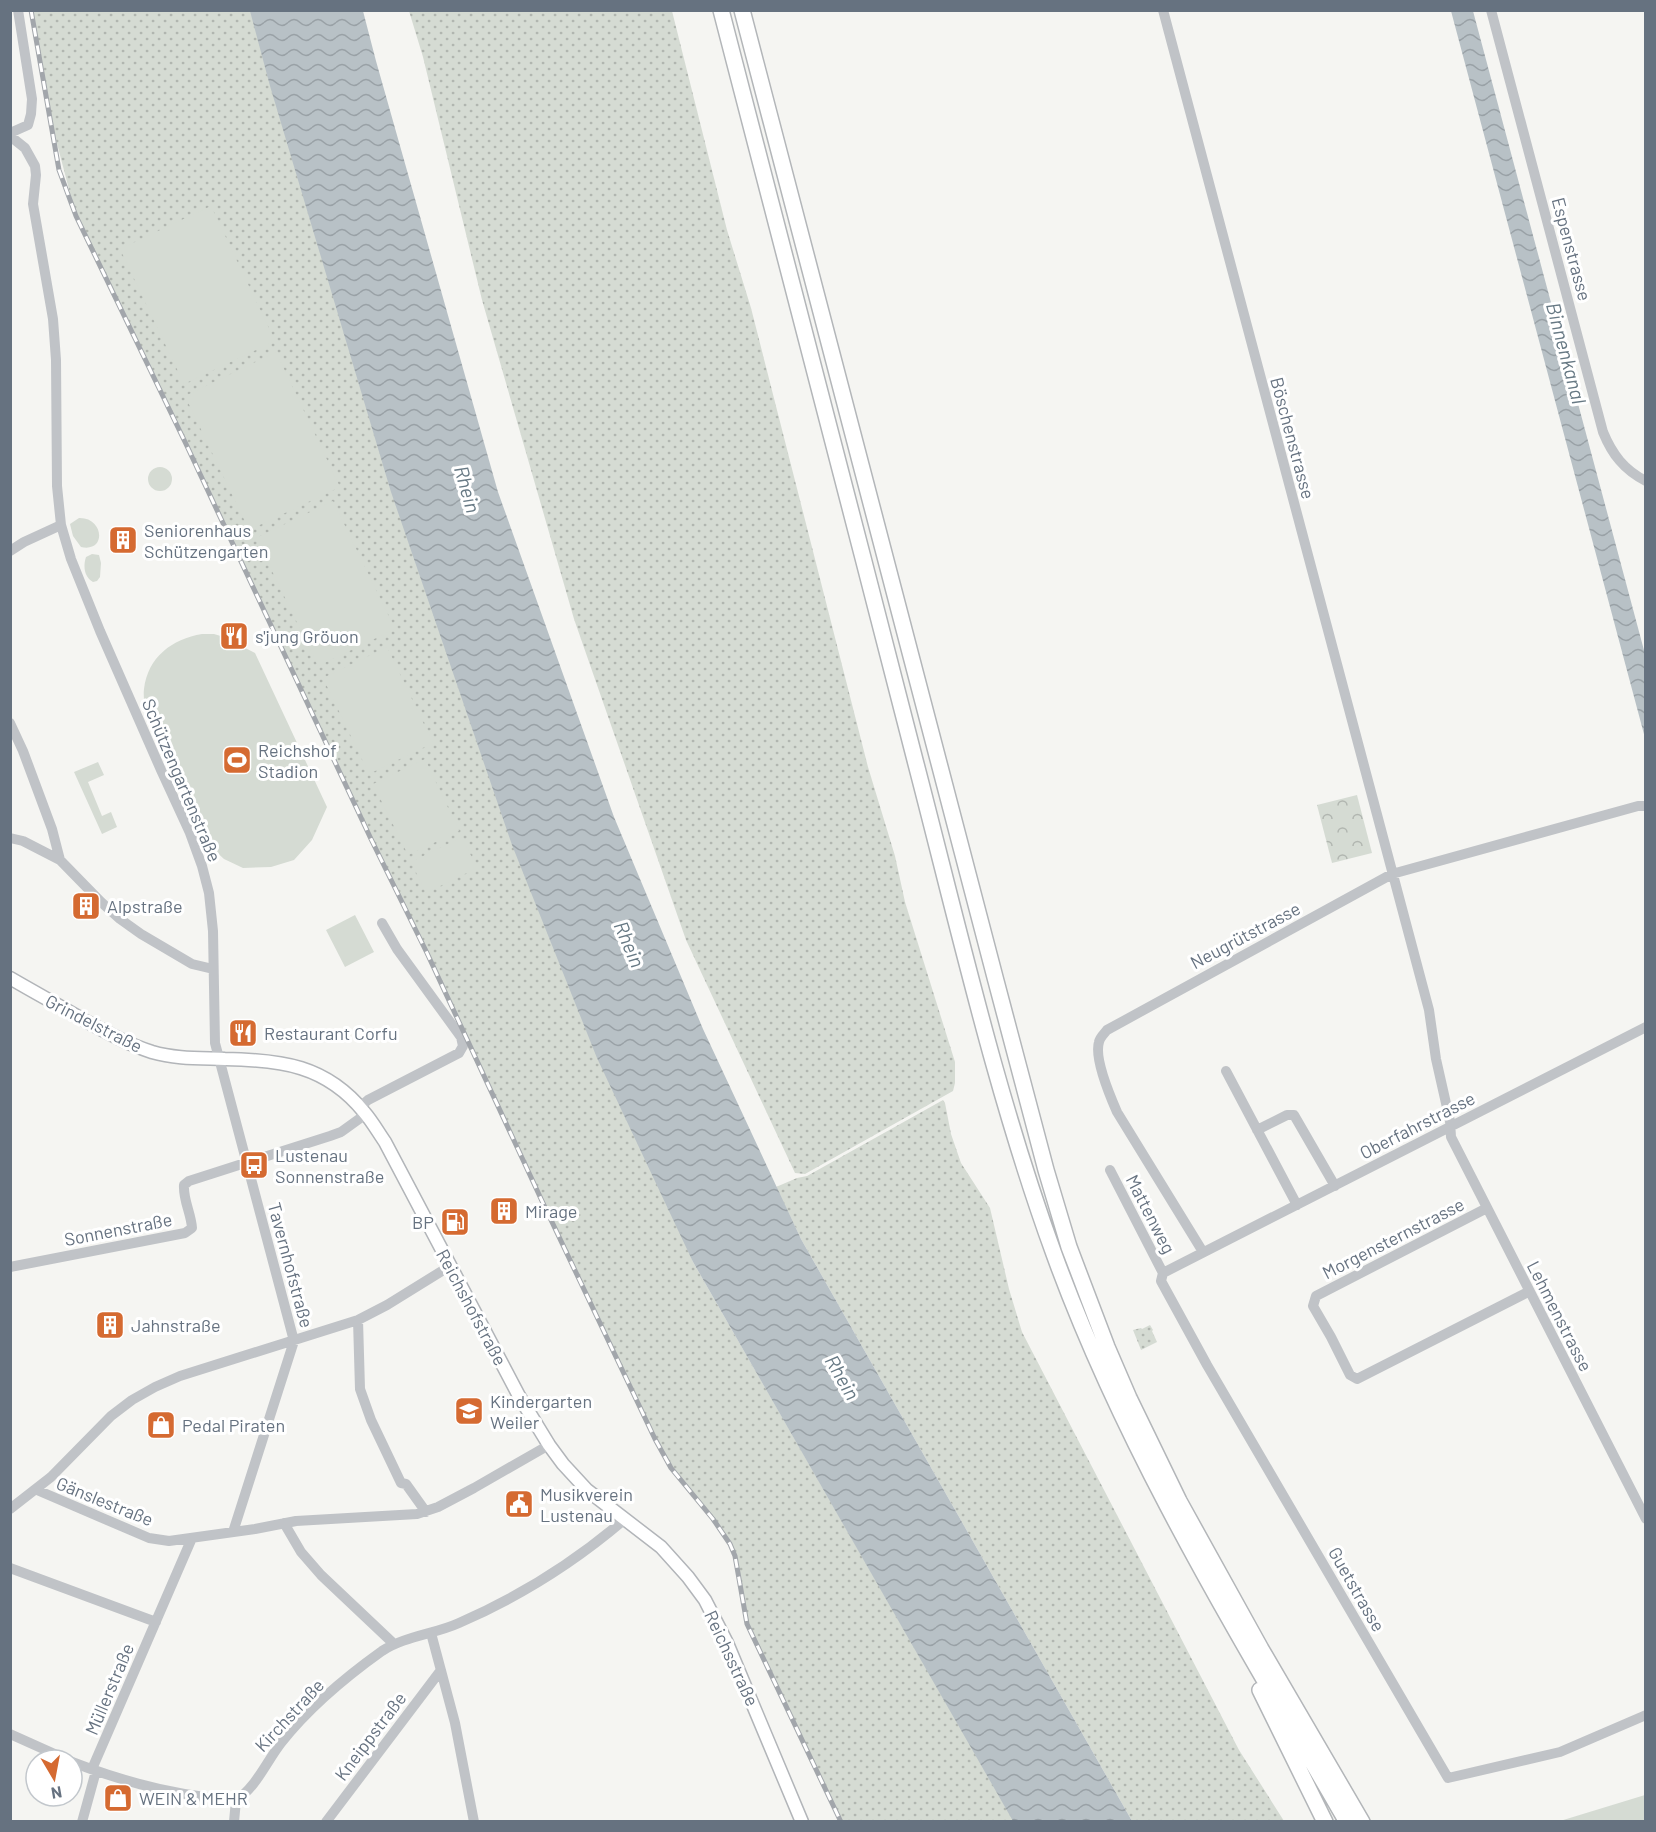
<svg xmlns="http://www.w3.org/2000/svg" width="1656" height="1832" font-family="Barlow,sans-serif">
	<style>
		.grass { fill: url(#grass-dots) }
		.park { fill: url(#park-crowns) }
		.garden { fill: #d5dbd3 }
		.water { fill: url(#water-waves) }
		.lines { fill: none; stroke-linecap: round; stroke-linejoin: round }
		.major-casing { stroke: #b2b5b9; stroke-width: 15 }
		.highway-casing { stroke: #b3b6b9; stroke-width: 18 }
		.minor { stroke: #c0c3c7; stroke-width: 10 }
		.major { stroke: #fff; stroke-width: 12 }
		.highway { stroke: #fff; stroke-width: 15 }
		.rail-casing { stroke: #a2a6ab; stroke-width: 5 }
		.rail { stroke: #fff; stroke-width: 3; stroke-dasharray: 9; stroke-linecap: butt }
		.labels { text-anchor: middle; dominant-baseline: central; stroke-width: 6; stroke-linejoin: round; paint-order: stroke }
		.street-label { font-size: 18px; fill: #667280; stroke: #fff }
		.poi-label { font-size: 18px; fill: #667280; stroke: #fff; text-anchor: start }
		.water-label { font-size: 20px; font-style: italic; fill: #677984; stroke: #fff }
	</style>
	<defs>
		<pattern id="grass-dots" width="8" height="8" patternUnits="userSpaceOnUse" patternTransform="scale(1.5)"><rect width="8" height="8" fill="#d5dbd3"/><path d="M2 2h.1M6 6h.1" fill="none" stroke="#b1b6b0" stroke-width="1.8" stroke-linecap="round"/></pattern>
		<pattern id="park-crowns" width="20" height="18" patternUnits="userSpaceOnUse" patternTransform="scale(1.5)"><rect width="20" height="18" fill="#d5dbd3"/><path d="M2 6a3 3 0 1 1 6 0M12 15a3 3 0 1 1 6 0" fill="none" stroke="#b1b6b0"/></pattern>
		<pattern id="water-waves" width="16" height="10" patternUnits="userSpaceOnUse" patternTransform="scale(1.5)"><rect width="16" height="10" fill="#b8c1c6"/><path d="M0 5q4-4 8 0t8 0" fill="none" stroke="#99a1a6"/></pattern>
	</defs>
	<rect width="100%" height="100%" fill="#f5f5f2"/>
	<path class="grass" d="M 31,11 L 252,11 L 693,1262 L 1014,1821 L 841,1821 L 747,1624 L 735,1556 L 730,1544 L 713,1519 L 671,1468 L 655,1439 L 542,1201 L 427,953 L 76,216 L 45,98 Z
		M 409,11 L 672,11 L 727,230 L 751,308 L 868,767 L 895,856 L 905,902 L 955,1062 L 955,1083 L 953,1091 L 805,1174 L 795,1173 L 686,940 L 574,619 L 482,300 L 423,57 Z
		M 943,1100 L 945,1103 L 951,1134 L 961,1163 L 990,1208 L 1009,1289 L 1022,1332 L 1239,1750 L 1284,1821 L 1132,1821 L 801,1239 L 776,1187 L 797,1178 L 807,1176 Z
		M 1150,1325 L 1153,1330 L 1152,1331 L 1157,1342 L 1141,1350 L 1133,1330 L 1141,1328 L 1142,1329 Z"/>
	<path class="park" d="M 1357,795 L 1372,853 L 1332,863 L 1317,805 Z"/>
	<path class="garden" d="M 211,206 L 275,341 L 184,384 L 120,249 Z
		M 276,352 L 340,487 L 249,530 L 185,396 Z
		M148 479a12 12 0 1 1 24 0a12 12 0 1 1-24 0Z
		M 333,501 L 395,629 L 318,666 L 256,538 Z
		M 79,518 C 104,517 107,553 81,547 L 73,536 L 70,524 Z
		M 92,554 L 99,555 L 101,563 L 100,577 L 97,581 L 93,582 C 84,577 83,566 86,557 Z
		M 202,634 L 214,634 L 224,637 L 255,653 L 327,807 L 312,840 L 294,860 L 271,867 L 243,868 L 224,859 L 210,846 L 145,713 C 145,705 143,696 144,689 C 148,657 172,639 202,634 Z
		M 387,647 L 433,743 L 369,774 L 323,678 Z
		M 425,759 L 459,831 L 408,855 L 373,784 Z
		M 98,762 L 104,775 L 88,782 L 102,816 L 111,812 L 117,827 L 102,834 L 74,772 Z
		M 462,837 L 477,868 L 426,893 L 411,862 Z
		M 355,915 L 374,952 L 345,967 L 326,930 Z
		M 1645,1795 L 1645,1821 L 1560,1821 Z"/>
	<path class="water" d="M 250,11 L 363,11 L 376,61 L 498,492 L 614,817 L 703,1029 L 801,1239 L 1132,1821 L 1013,1821 L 693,1262 L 597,1058 L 512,845 L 391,492 L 270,86 Z
		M 1451,11 L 1473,11 L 1645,654 L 1645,738 Z"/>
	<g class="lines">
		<g class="major-casing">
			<path id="major" d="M 10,978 C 34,992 58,1005 82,1019 C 104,1031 127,1044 152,1052 C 176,1059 200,1058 225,1059 C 281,1060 326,1065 364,1112 C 372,1121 378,1132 385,1142 L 519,1396 L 549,1445 L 563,1464 L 587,1490 L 661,1547 L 688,1577 L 705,1600 L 727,1643 L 802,1822"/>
		</g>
		<g class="highway-casing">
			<path id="highway" d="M 721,10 C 786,261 851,510 915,760 C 958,925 996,1095 1054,1254 C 1127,1455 1240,1637 1347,1822
				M 742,10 L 996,981 L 1046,1170 L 1069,1247 L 1107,1347 L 1129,1398 L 1179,1501 L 1261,1649 L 1362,1822
				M 1260,1690 L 1325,1822"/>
		</g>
		<path class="minor" d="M 1163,10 L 1429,1010 L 1436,1059 L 1450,1121 L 1451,1137 L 1646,1519
			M 1491,10 L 1603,432 C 1612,454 1624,470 1646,481
			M 10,133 L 28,125 L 31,114 L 32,99 L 18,10
			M 10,136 L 25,148 L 35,166 L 36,175 L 33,204 L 53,319 L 56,360 L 57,486 L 61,525 L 71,559 L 100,631 L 161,770 L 190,833 L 202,866 L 209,893 L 213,931 L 215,1043 L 294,1341
			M 10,551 L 24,542 L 61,525
			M 10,723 L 23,751 L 52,829 L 60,860
			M 10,838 L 23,841 L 60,860 L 101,902 L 120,919 L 141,934 L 192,964 L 213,969
			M 1646,1027 L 1163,1273 L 1161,1281 L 1207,1365 L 1448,1778 L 1560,1752 L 1646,1715
			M 1226,1071 L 1297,1205
			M 360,1107 L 368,1100 L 459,1053 L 463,1046 L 461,1037 L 397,949 L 382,923
			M 1257,1130 L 1287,1115 L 1294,1115 L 1335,1186
			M 1110,1170 L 1163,1273
			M 1487,1208 L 1316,1296 L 1313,1306 L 1331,1337 L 1350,1375 L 1357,1379 L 1528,1292
			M 1203,1252 L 1117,1112 C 1110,1096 1094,1058 1099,1042 C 1100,1037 1104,1034 1107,1030 L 1392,874 L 1638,806 L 1646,806
			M 10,1267 L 185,1233 L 192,1228 C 191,1213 183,1200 184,1185 L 189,1181 L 330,1136 L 341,1132 L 366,1114
			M 358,1320 L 360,1389 L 371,1420 L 401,1483 L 406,1484 L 426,1512
			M 37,1490 L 149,1538 L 169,1541 L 255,1529 L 296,1521 L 417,1514 L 438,1507 L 474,1488 L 549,1445
			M 10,1509 L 51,1477 L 111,1416 L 132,1400 L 155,1387 L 180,1376 L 358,1320 L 387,1305 L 450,1266
			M 284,1523 L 301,1552 L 321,1575 L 394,1644
			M 233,1532 L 294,1341
			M 10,1568 L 156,1622
			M 431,1633 L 455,1723 L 474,1822
			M 10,1734 L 68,1760
			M 72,1762 C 124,1782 180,1797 236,1800 C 255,1789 267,1761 281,1743 C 307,1710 347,1676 382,1651 C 405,1636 435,1634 459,1623 C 519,1597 576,1561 625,1519
			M 92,1769 L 192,1538
			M 82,1822 L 96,1771
			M 234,1822 L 236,1800
			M 326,1822 L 441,1670"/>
		<use href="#major" class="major"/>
		<use href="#highway" class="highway"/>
		<g class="rail-casing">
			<path id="rail" d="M 31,10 L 59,170 L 76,216 L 186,444 L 371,839 L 427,953 L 542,1201 L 655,1439 L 671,1468 L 713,1519 L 730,1544 L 735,1556 L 747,1624 L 841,1822"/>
		</g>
		<use href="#rail" class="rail"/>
	</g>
	<defs>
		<g id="building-square" transform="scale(1.5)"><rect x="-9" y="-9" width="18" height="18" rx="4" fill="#d56a31" stroke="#fff"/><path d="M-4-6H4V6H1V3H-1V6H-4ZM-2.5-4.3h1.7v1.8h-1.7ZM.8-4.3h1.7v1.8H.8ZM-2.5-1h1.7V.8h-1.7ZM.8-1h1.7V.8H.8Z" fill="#fff"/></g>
		<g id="restaurant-square" transform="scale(1.5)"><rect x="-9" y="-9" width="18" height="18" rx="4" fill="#d56a31" stroke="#fff"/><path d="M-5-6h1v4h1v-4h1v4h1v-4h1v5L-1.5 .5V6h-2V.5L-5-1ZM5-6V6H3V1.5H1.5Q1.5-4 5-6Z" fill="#fff"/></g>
		<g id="stadium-square" transform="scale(1.5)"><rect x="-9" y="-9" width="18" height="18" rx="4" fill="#d56a31" stroke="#fff"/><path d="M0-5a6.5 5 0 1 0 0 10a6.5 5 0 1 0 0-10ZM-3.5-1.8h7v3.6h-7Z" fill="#fff"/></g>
		<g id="bus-square" transform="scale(1.5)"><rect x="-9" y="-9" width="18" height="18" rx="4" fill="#d56a31" stroke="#fff"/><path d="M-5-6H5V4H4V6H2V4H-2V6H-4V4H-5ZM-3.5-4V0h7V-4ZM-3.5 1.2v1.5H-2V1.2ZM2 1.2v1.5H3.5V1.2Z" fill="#fff"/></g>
		<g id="fuel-square" transform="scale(1.5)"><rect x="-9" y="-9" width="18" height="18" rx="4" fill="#d56a31" stroke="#fff"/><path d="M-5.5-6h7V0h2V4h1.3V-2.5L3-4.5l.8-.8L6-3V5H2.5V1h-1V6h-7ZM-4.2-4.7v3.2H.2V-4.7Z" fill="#fff"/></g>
		<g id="school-square" transform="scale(1.5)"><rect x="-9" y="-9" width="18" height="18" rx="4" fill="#d56a31" stroke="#fff"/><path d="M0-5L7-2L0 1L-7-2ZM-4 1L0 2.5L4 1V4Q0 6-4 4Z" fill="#fff"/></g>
		<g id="shop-square" transform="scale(1.5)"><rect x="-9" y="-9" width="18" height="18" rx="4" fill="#d56a31" stroke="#fff"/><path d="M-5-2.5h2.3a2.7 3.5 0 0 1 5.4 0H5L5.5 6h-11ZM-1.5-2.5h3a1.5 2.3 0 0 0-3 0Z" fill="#fff"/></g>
		<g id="civic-square" transform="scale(1.5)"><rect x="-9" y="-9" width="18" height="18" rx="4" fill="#d56a31" stroke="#fff"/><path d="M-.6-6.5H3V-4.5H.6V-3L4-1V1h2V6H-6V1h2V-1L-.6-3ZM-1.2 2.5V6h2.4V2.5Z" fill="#fff"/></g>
	</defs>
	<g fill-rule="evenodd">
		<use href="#building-square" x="123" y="540"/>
		<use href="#restaurant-square" x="234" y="636"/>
		<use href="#stadium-square" x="237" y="760"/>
		<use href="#building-square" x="86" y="906"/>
		<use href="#restaurant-square" x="243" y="1033"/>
		<use href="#bus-square" x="254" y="1165"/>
		<use href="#building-square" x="504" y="1211"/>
		<use href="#fuel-square" x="455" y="1222"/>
		<use href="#building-square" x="110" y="1325"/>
		<use href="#school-square" x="469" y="1411"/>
		<use href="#shop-square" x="161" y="1425"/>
		<use href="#civic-square" x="519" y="1504"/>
		<use href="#shop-square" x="118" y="1798"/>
	</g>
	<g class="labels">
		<g class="street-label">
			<text transform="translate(1572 249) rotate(75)">Espenstrasse</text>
			<text transform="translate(1293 438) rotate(75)">Böschenstrasse</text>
			<text transform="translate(182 780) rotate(67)">Schützengartenstraße</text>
			<text transform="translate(1245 935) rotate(-28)">Neugrütstrasse</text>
			<text transform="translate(94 1023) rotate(27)">Grindelstraße</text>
			<text transform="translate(1417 1125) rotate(-27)">Oberfahrstrasse</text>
			<text transform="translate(1151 1214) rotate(63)">Mattenweg</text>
			<text transform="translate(118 1229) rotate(-11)">Sonnenstraße</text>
			<text transform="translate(1393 1238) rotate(-27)">Morgensternstrasse</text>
			<text transform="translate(291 1265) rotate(75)">Tavernhofstraße</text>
			<text transform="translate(472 1307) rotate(62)">Reichshofstraße</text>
			<text transform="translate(1560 1316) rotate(63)">Lehmenstrasse</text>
			<text transform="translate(105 1501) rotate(22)">Gänslestraße</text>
			<text transform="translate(1357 1589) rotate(60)">Guetstrasse</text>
			<text transform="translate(732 1658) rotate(65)">Reichsstraße</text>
			<text transform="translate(109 1689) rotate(-67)">Müllerstraße</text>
			<text transform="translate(289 1715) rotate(-47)">Kirchstraße</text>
			<text transform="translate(370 1736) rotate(-53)">Kneippstraße</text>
		</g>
		<g class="poi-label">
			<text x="144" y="530">Seniorenhaus<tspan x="144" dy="21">Schützengarten</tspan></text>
			<text x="255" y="636">s'jung Gröuon</text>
			<text x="258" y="750">Reichshof<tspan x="258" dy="21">Stadion</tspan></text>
			<text x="107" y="906">Alpstraße</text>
			<text x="264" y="1033">Restaurant Corfu</text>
			<text x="275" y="1155">Lustenau<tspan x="275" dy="21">Sonnenstraße</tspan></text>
			<text x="525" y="1211">Mirage</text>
			<text x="434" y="1222" text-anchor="end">BP</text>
			<text x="131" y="1325">Jahnstraße</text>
			<text x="490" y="1401">Kindergarten<tspan x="490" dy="21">Weiler</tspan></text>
			<text x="182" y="1425">Pedal Piraten</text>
			<text x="540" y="1494">Musikverein<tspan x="540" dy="21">Lustenau</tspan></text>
			<text x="139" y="1798">WEIN &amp; MEHR</text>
		</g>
		<g class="water-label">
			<text transform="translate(1567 353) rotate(75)">Binnenkanal</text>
			<text transform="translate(468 489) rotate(74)">Rhein</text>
			<text transform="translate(630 944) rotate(67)">Rhein</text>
			<text transform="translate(843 1377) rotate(60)">Rhein</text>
		</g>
	</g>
	<rect width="1656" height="1832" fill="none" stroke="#667280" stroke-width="24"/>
	<g transform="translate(54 1778) rotate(170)"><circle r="28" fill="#ffffff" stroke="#c2c7cc" stroke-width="1.5"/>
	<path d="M0-4.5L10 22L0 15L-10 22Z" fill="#d56a31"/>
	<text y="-9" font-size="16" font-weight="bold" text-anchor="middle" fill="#667280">N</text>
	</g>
</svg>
